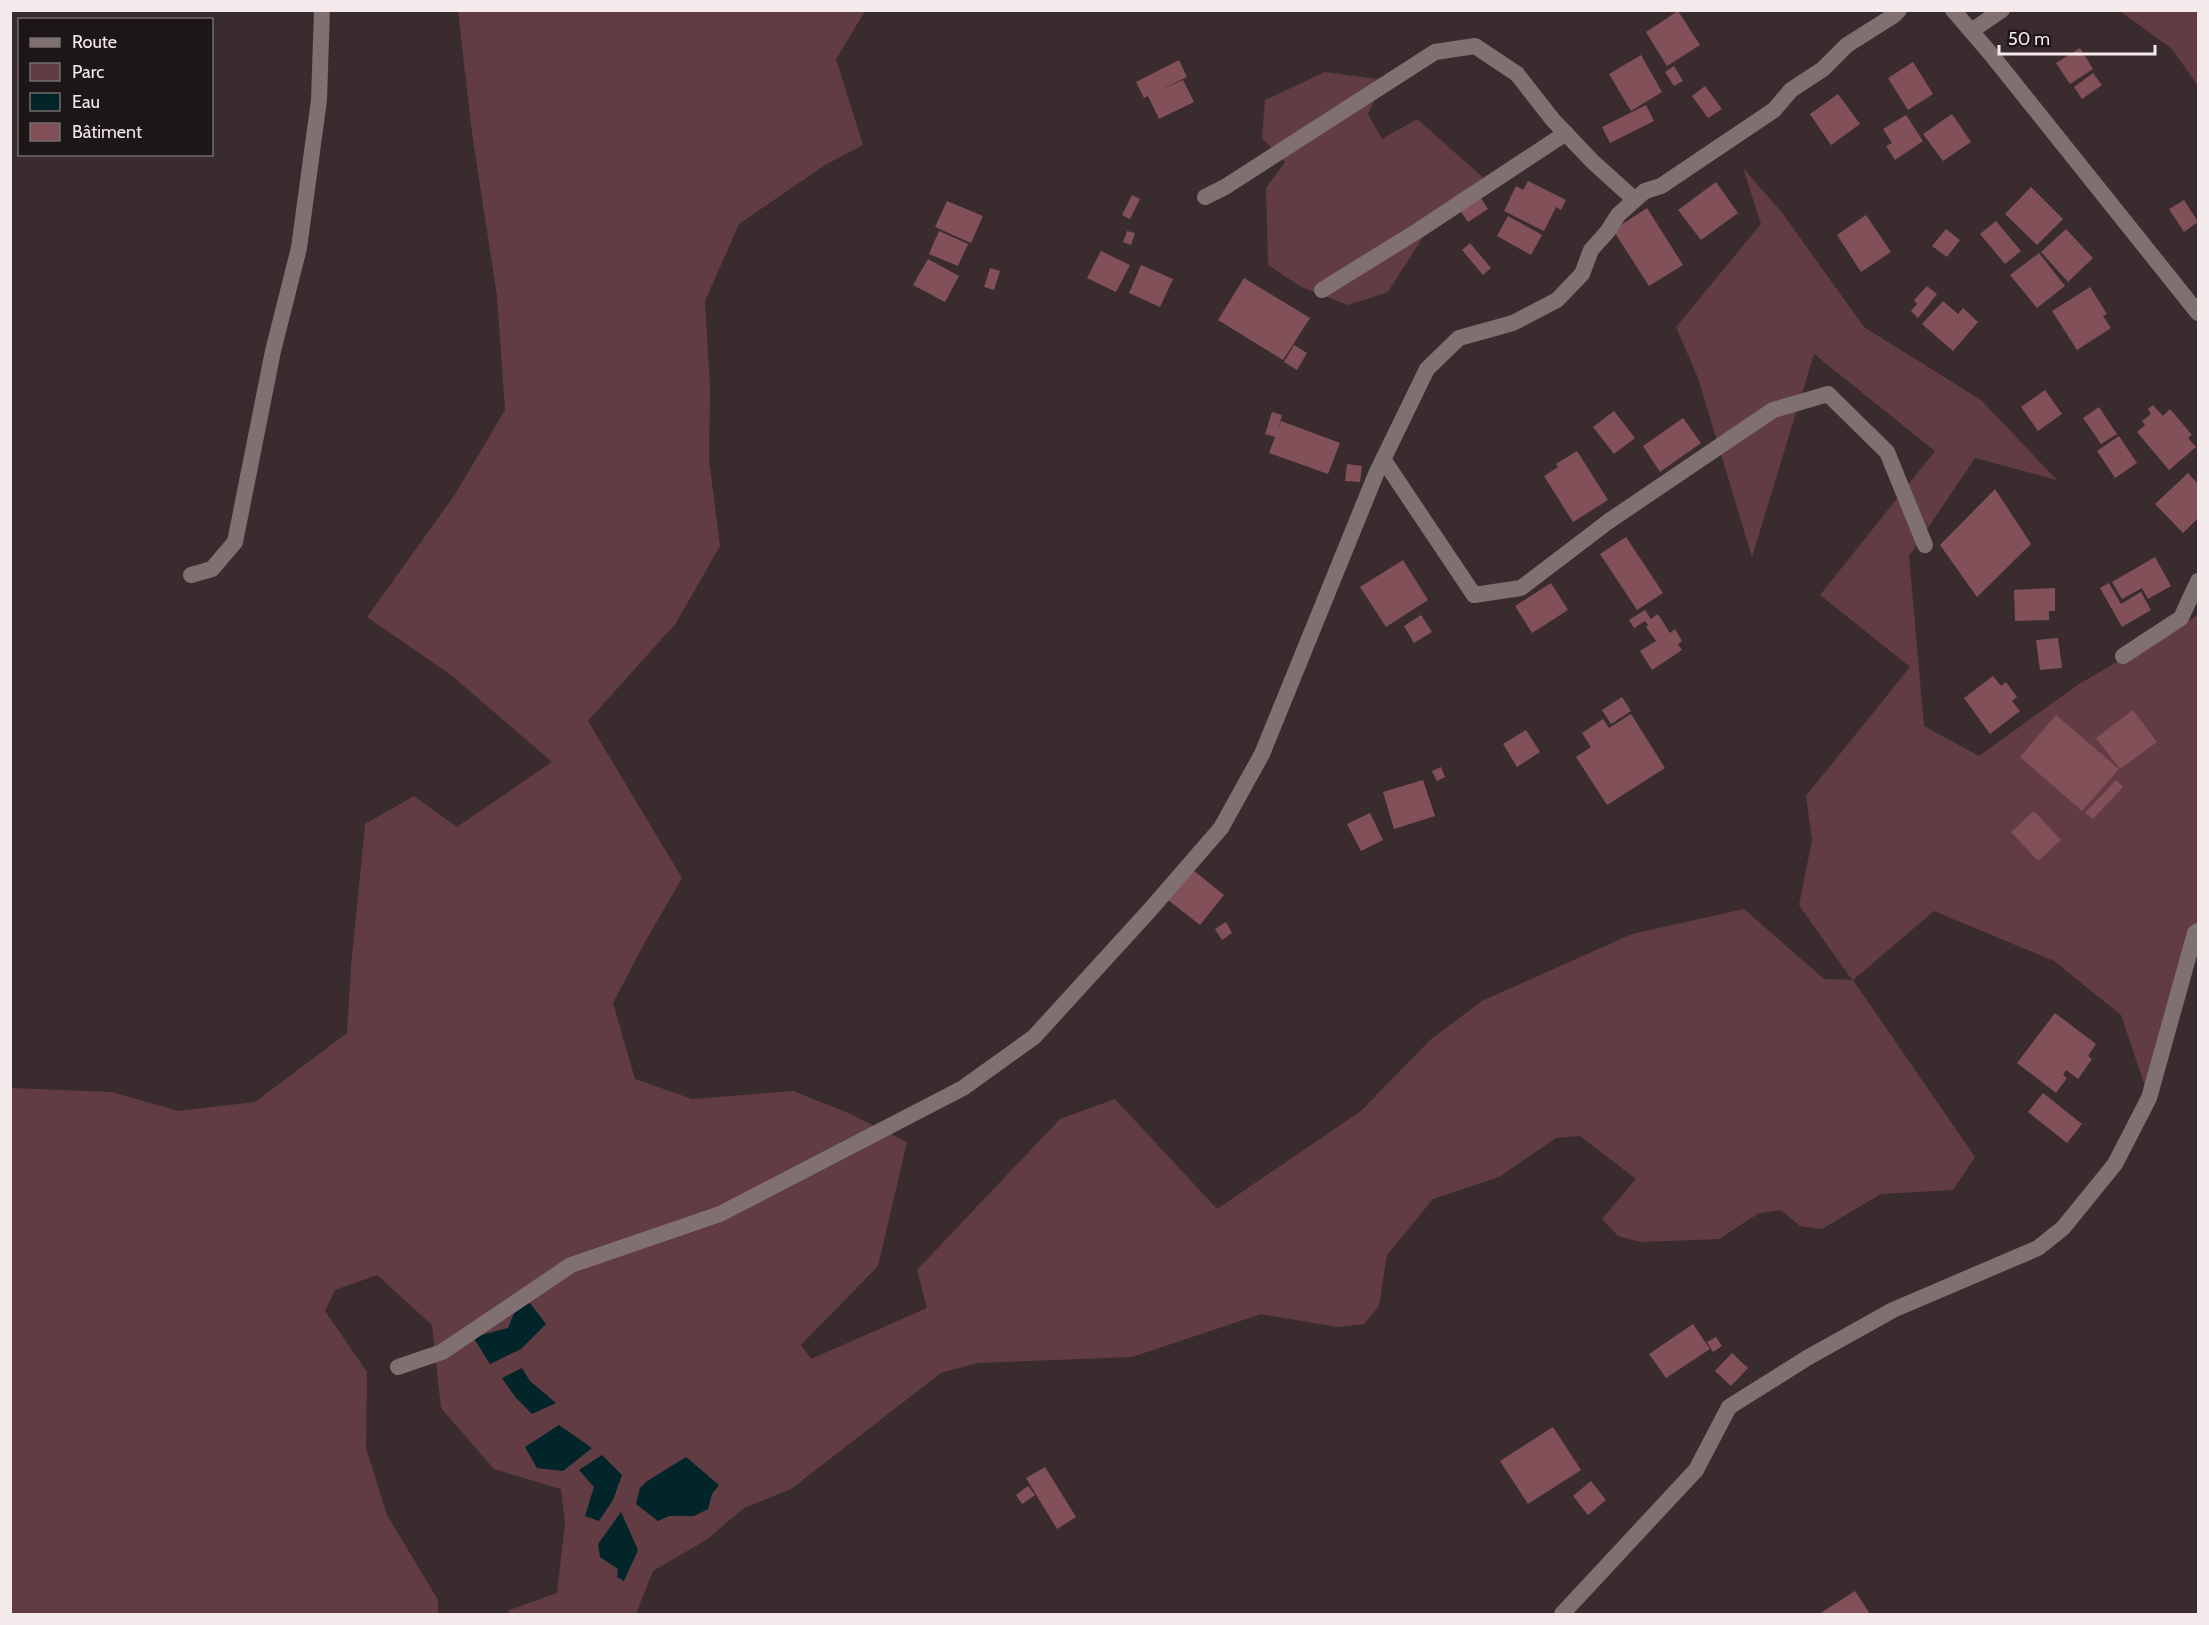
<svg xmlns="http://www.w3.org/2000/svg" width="2209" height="1625" font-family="Cabin,sans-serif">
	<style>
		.green { fill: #613c42 }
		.water { fill: #012529 }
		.building { fill: #825058 }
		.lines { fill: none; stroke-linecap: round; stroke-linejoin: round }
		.minor { stroke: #817072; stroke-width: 16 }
		.secondary { stroke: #817072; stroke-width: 16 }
	</style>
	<rect width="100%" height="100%" fill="#3a2c2e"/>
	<path class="green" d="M 458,11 L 865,11 L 836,59 L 863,145 L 825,165 L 739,224 L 705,301 L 710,388 L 709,460 L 720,546 L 676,623 L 588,721 L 682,878 L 645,942 L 613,1003 L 635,1079 L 692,1099 L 793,1091 L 846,1112 L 907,1142 L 878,1266 L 801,1345 L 811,1359 L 927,1308 L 917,1270 L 1060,1119 L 1115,1099 L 1217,1209 L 1361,1111 L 1430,1040 L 1482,1001 L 1632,934 L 1744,909 L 1824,979 L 1852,980 L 1799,905 L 1812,840 L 1806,796 L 1910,667 L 1820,595 L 1935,451 L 1814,354 L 1752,557 L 1698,378 L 1676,327 L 1761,224 L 1743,168 L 1783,214 L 1864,327 L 1981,400 L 2057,480 L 1975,458 L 1909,556 L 1924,726 L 1979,756 L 2079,684 L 2198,615 L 2198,931 L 2149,1098 L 2121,1015 L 2054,961 L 1934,911 L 1853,980 L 1975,1157 L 1953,1190 L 1881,1194 L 1822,1229 L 1800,1226 L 1781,1210 L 1759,1213 L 1719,1239 L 1641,1242 L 1618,1236 L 1602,1219 L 1636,1179 L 1580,1136 L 1556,1138 L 1499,1177 L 1433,1199 L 1387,1255 L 1379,1306 L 1364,1324 L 1337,1327 L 1261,1314 L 1132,1357 L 977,1363 L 941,1373 L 791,1489 L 744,1508 L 706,1540 L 653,1571 L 636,1614 L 507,1614 L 509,1610 L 557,1593 L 565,1523 L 561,1489 L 494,1469 L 441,1408 L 432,1325 L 377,1275 L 335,1290 L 325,1311 L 367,1372 L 366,1448 L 387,1515 L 438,1600 L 438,1614 L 11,1614 L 11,1088 L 112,1092 L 178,1111 L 255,1102 L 347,1033 L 351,967 L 365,824 L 414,796 L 457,827 L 552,762 L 451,675 L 367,617 L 454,496 L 505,410 L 497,296 L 472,133 Z
		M 2120,11 L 2198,11 L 2198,86 L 2172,49 Z
		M 1325,72 L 1384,80 L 1368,114 L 1382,139 L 1417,119 L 1486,180 L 1430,226 L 1388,292 L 1348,305 L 1301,287 L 1268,265 L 1266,188 L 1285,162 L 1262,138 L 1265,100 Z"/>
	<path class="water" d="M 530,1303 L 546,1324 L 521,1349 L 490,1364 L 473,1337 L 508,1328 L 516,1308 Z
		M 522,1368 L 530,1381 L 556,1403 L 532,1414 L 516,1398 L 502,1378 Z
		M 559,1425 L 592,1448 L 563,1471 L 537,1468 L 525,1447 Z
		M 602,1455 L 622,1475 L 613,1500 L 599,1521 L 585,1516 L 594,1487 L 579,1470 Z
		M 686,1457 L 719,1485 L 712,1494 L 708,1509 L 694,1516 L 669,1516 L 658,1521 L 636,1504 L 640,1488 L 646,1482 Z
		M 621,1512 L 638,1550 L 624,1581 L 617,1577 L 618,1569 L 600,1557 L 598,1544 Z"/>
	<path class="building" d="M 1678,11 L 1700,45 L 1667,66 L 1646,32 Z
		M 2080,48 L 2093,69 L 2070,84 L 2056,63 Z
		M 1641,55 L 1662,92 L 1631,111 L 1609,74 Z
		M 1179,60 L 1187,77 L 1160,90 L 1183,80 L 1194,102 L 1159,119 L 1148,96 L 1144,98 L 1136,82 Z
		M 1913,62 L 1933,94 L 1908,110 L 1888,78 Z
		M 1674,66 L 1683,81 L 1674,86 L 1665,72 Z
		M 2093,73 L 2102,85 L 2082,99 L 2074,87 Z
		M 1705,86 L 1722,109 L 1708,118 L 1692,96 Z
		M 1838,94 L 1860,124 L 1831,145 L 1810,114 Z
		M 1646,105 L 1654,121 L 1610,143 L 1602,127 Z
		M 1952,114 L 1971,142 L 1943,161 L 1923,134 Z
		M 1906,115 L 1923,141 L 1895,160 L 1886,146 L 1892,143 L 1883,129 Z
		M 1528,181 L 1566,200 L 1561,210 L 1556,207 L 1544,231 L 1504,211 L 1516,186 L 1523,190 Z
		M 1716,182 L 1738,213 L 1701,240 L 1678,210 Z
		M 2031,187 L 2063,219 L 2037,245 L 2005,214 Z
		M 1132,195 L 1140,199 L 1130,219 L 1122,215 Z
		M 1479,195 L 1488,209 L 1468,222 L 1459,209 Z
		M 2184,200 L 2198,222 L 2184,232 L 2169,209 Z
		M 947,201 L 983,216 L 971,243 L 935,227 Z
		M 1647,208 L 1683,265 L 1649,286 L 1613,230 Z
		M 1866,215 L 1891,252 L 1861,272 L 1837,235 Z
		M 1508,216 L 1542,235 L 1531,255 L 1497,236 Z
		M 1996,221 L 2021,251 L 2005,264 L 1980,234 Z
		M 1946,229 L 1960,240 L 1947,257 L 1932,246 Z
		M 2066,229 L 2093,258 L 2068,282 L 2041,252 Z
		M 939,231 L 968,244 L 958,266 L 929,254 Z
		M 1127,231 L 1135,233 L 1131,245 L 1123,242 Z
		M 1470,243 L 1491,268 L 1483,275 L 1462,250 Z
		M 1101,251 L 1130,265 L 1116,292 L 1087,278 Z
		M 2039,253 L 2065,286 L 2037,308 L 2010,275 Z
		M 928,259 L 959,276 L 945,302 L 913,285 Z
		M 1141,265 L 1173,279 L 1160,307 L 1129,293 Z
		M 990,268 L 1000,271 L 994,290 L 984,287 Z
		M 1244,278 L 1310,318 L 1283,360 L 1218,320 Z
		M 1927,286 L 1937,294 L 1918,318 L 1911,311 L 1917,304 L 1914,300 Z
		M 2090,287 L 2107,314 L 2103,316 L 2111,328 L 2077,350 L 2052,311 Z
		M 1943,301 L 1958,314 L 1963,308 L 1978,322 L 1953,351 L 1922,324 Z
		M 1294,345 L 1307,353 L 1297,370 L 1284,362 Z
		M 2045,390 L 2062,414 L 2038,431 L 2021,407 Z
		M 2153,405 L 2163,416 L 2170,409 L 2192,435 L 2188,438 L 2196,447 L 2169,470 L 2137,432 L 2145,425 L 2142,421 L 2151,414 L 2148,409 Z
		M 2099,407 L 2117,434 L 2101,444 L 2083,418 Z
		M 1614,411 L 1635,438 L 1614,454 L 1593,427 Z
		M 1272,412 L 1282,415 L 1278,430 L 1281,421 L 1340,443 L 1328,474 L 1269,453 L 1275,437 L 1265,434 Z
		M 1683,418 L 1701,443 L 1660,472 L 1643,446 Z
		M 2119,436 L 2137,463 L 2115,478 L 2097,451 Z
		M 1577,451 L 1608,500 L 1573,522 L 1544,476 L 1558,467 L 1556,464 Z
		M 1347,464 L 1362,466 L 1360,482 L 1345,481 Z
		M 2188,473 L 2198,484 L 2198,518 L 2183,533 L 2155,504 Z
		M 1995,489 L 2031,544 L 1977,597 L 1940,545 Z
		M 1626,537 L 1663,593 L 1637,610 L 1600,554 Z
		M 2155,557 L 2171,586 L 2148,599 L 2142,588 L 2122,599 L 2112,582 Z
		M 1403,560 L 1428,600 L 1386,627 L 1360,587 Z
		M 1551,583 L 1568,610 L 1532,633 L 1515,606 Z
		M 2109,583 L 2121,604 L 2141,592 L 2151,610 L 2122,627 L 2100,588 Z
		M 2055,588 L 2055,611 L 2049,611 L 2049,620 L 2015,621 L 2014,590 Z
		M 1645,610 L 1651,619 L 1658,614 L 1670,633 L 1675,629 L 1682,641 L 1678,644 L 1682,650 L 1652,670 L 1640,651 L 1656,641 L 1646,627 L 1648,625 L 1645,621 L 1634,628 L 1629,620 Z
		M 1421,615 L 1432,632 L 1414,643 L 1404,626 Z
		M 2058,638 L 2062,668 L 2040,670 L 2036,640 Z
		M 1993,676 L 2001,686 L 2006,682 L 2017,697 L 2012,701 L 2020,711 L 1990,734 L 1964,698 Z
		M 1622,697 L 1631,711 L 1611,724 L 1602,710 Z
		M 2133,710 L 2157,742 L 2120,769 L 2096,738 Z
		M 1631,714 L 1665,768 L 1607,805 L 1576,757 L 1591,747 L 1582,733 L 1603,719 L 1609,728 Z
		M 2056,715 L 2119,769 L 2082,811 L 2020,757 Z
		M 1526,730 L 1540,752 L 1517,767 L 1503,744 Z
		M 1441,767 L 1445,777 L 1437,781 L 1432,771 Z
		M 1423,780 L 1435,816 L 1394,829 L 1383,792 Z
		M 2116,780 L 2123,787 L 2093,819 L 2085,813 Z
		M 2034,811 L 2061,840 L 2038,861 L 2011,832 Z
		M 1370,813 L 1383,840 L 1361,851 L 1347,824 Z
		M 1188,866 L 1224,895 L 1200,925 L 1163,896 Z
		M 1226,922 L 1232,933 L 1222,940 L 1215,929 Z
		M 2055,1013 L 2096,1044 L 2088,1056 L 2092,1059 L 2078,1079 L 2066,1070 L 2063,1075 L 2067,1078 L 2056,1093 L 2017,1063 Z
		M 2043,1093 L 2082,1124 L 2067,1143 L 2028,1112 Z
		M 1693,1324 L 1710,1349 L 1666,1378 L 1649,1354 Z
		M 1716,1337 L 1722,1346 L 1713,1352 L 1707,1342 Z
		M 1732,1353 L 1748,1368 L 1731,1386 L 1715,1371 Z
		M 1553,1427 L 1581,1470 L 1528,1504 L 1500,1461 Z
		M 1045,1467 L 1076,1517 L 1057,1529 L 1026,1478 Z
		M 1591,1481 L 1606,1500 L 1588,1515 L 1573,1496 Z
		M 1028,1486 L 1035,1495 L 1022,1504 L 1016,1495 Z
		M 1855,1591 L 1870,1614 L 1819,1614 Z"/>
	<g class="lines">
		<path class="minor" d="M 1971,31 L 2002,10
			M 1205,197 L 1225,187 L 1435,52 L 1475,46 L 1517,74 L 1553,120 L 1593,162 L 1634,199
			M 1322,290 L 1419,230 L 1566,133
			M 1383,459 L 1474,595 L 1521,588 L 1609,521 L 1773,410 L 1828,394 L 1887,452 L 1925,545
			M 191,575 L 212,569 L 235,542 L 273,351 L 299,248 L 319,100 L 322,10
			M 2123,656 L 2181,618 L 2198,581
			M 398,1367 L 442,1352 L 571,1265 L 720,1214 L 963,1088 L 1034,1037 L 1149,911 L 1221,828 L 1262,754 L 1376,474 L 1427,369 L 1459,338 L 1513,323 L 1557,300 L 1582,274 L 1591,250 L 1608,231 L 1618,215 L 1645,191 L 1661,186 L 1774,110 L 1791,90 L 1823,69 L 1847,45 L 1893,16 L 1899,10
			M 1562,1614 L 1696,1470 L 1729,1407 L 1807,1358 L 1893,1310 L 2038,1248 L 2063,1228 L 2115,1164 L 2149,1098 L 2195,933 L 2198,931"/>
		<path class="secondary" d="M 1953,10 L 1990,53 L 2198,313"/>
	</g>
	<rect width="2209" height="1625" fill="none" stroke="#f4eaec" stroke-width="24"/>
	<rect x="18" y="18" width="195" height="138" fill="#1d1617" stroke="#736b6c" stroke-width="1.5"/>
	<rect x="30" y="38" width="30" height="9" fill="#817072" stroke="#736b6c" stroke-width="1.5"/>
	<text x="72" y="48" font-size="18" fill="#f4eaec">Route</text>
	<rect x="30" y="63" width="30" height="18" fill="#613c42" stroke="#736b6c" stroke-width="1.5"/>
	<text x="72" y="78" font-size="18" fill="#f4eaec">Parc</text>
	<rect x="30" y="93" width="30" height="18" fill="#012529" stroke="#736b6c" stroke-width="1.5"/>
	<text x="72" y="108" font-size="18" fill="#f4eaec">Eau</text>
	<rect x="30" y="123" width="30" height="18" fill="#825058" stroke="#736b6c" stroke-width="1.5"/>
	<text x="72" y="138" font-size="18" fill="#f4eaec">Bâtiment</text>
	<path d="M1999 45v9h156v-9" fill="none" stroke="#f4eaec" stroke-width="3"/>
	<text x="2008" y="45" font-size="18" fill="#f4eaec" stroke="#1d1617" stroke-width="4.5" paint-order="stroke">50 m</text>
</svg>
